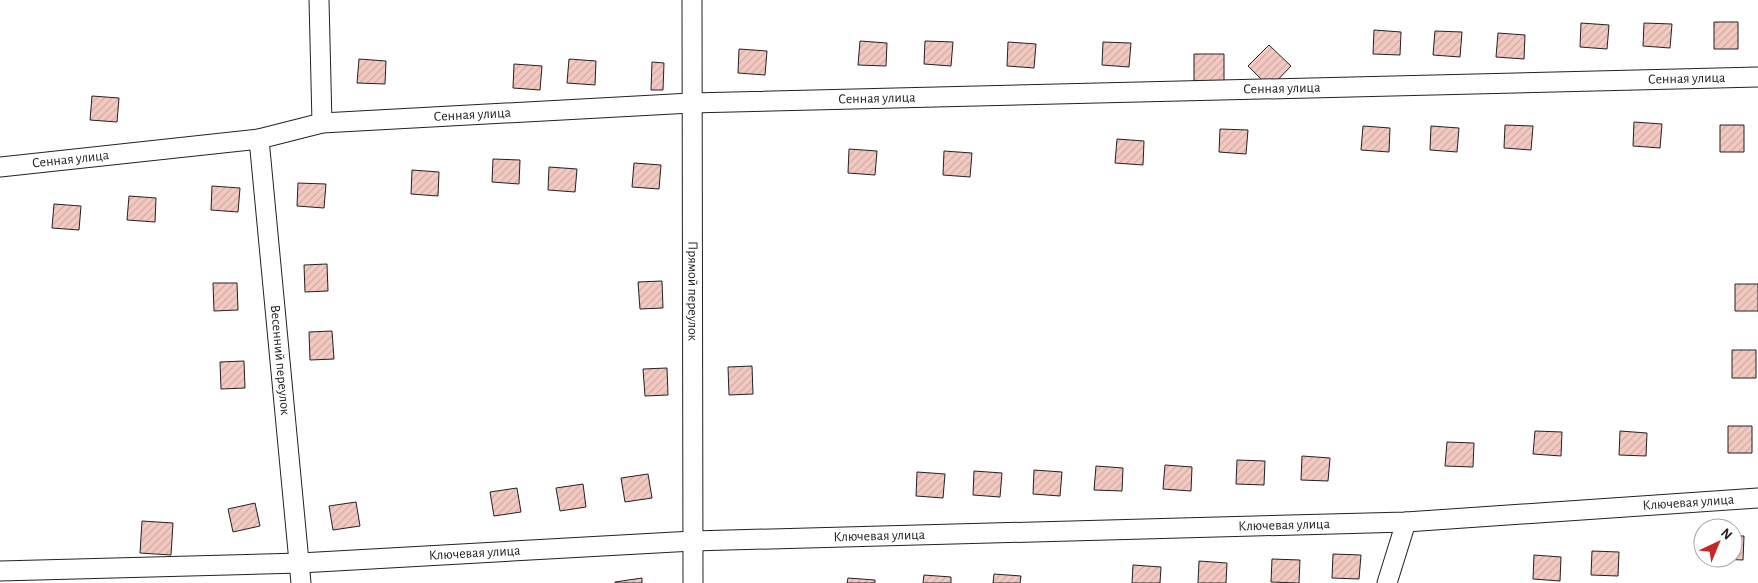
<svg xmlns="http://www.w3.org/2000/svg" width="1758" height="583" font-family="'Alegreya Sans',sans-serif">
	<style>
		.building { fill: url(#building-hatch); stroke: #222 }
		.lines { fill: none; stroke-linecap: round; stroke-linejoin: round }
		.street-casing { stroke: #222; stroke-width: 21 }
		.street { stroke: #fff; stroke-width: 19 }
		.labels { text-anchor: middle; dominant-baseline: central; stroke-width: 4; stroke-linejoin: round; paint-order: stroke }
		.street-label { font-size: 14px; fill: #222; stroke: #fff }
	</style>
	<defs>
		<pattern id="building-hatch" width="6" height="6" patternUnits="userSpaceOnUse" patternTransform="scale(1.25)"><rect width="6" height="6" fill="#f3c9c0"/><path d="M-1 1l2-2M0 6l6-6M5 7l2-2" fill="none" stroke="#d0aca5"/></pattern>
	</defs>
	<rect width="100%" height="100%" fill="#fff"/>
	<path class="building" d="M 1714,22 L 1738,22 L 1738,49 L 1714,49 Z
		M 1581,23 L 1609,25 L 1607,49 L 1580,47 Z
		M 1644,23 L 1672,24 L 1670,48 L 1643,46 Z
		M 1374,30 L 1401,32 L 1400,55 L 1373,54 Z
		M 1435,31 L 1462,32 L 1460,57 L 1433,55 Z
		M 1498,33 L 1525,35 L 1524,59 L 1496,57 Z
		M 860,41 L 887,43 L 886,66 L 858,65 Z
		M 925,41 L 953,42 L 951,66 L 924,64 Z
		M 1008,42 L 1036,44 L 1034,68 L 1007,66 Z
		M 1103,42 L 1131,43 L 1129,67 L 1102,65 Z
		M 1269,45 L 1291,66 L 1270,88 L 1248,66 Z
		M 739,49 L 767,51 L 765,75 L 738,73 Z
		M 1194,54 L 1224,54 L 1224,81 L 1194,81 Z
		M 359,59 L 386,61 L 385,84 L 357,83 Z
		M 569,59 L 596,61 L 595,85 L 567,83 Z
		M 652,62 L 664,63 L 663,90 L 651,90 Z
		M 514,64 L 542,66 L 540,90 L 513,88 Z
		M 92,96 L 119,98 L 117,122 L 90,120 Z
		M 1634,122 L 1662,124 L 1660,148 L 1633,146 Z
		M 1505,125 L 1533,126 L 1531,150 L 1504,148 Z
		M 1720,125 L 1744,125 L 1744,152 L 1720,152 Z
		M 1363,126 L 1390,128 L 1389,152 L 1361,150 Z
		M 1431,126 L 1459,128 L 1457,152 L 1430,150 Z
		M 1220,129 L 1248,130 L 1246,154 L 1219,152 Z
		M 1117,139 L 1144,141 L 1143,165 L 1115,163 Z
		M 849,149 L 877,151 L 875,175 L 848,173 Z
		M 944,151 L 972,153 L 970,177 L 943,175 Z
		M 493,159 L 520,160 L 519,184 L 492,182 Z
		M 634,163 L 661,165 L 659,189 L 632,187 Z
		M 549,167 L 577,169 L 575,192 L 548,190 Z
		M 412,170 L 439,172 L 438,196 L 411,194 Z
		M 298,183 L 326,184 L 324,208 L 297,206 Z
		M 212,186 L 240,188 L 238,212 L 211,210 Z
		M 129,196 L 156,198 L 155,222 L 127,220 Z
		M 54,204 L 81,206 L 79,230 L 52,228 Z
		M 327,264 L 328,291 L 305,292 L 304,265 Z
		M 662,281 L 663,308 L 640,309 L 638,282 Z
		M 213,283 L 237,283 L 238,310 L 214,311 Z
		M 1735,284 L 1758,284 L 1758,311 L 1735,311 Z
		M 332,331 L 334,359 L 310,360 L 309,332 Z
		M 1732,350 L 1756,350 L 1756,378 L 1732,378 Z
		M 244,361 L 245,388 L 221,389 L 220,362 Z
		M 752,366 L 753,394 L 729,395 L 728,367 Z
		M 667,368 L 668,395 L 645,396 L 643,369 Z
		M 1728,426 L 1752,426 L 1752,453 L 1728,453 Z
		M 1535,431 L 1562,432 L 1561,456 L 1533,454 Z
		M 1620,431 L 1647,433 L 1646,456 L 1619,455 Z
		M 1447,442 L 1474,443 L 1473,467 L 1445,466 Z
		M 1302,456 L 1330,458 L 1328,481 L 1301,480 Z
		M 1237,460 L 1265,461 L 1264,485 L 1236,484 Z
		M 1165,465 L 1192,467 L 1191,491 L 1163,489 Z
		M 1096,466 L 1123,468 L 1122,491 L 1094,490 Z
		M 1034,470 L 1062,472 L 1060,496 L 1033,494 Z
		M 974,471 L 1002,473 L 1000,497 L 973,495 Z
		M 917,472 L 945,474 L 943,498 L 916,496 Z
		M 648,474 L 652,498 L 625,502 L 621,478 Z
		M 583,484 L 586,507 L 560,511 L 556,488 Z
		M 517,488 L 521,512 L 494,516 L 490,492 Z
		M 356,502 L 360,526 L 333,530 L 329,506 Z
		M 255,503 L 260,526 L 233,532 L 228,509 Z
		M 142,521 L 173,523 L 171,555 L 140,553 Z
		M 1733,536 L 1744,536 L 1743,560 L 1716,559 L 1733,558 Z
		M 1592,551 L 1619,552 L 1618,576 L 1591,575 Z
		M 1333,554 L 1361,555 L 1359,579 L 1332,578 Z
		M 1534,555 L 1561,557 L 1560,581 L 1533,579 Z
		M 1272,559 L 1300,560 L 1299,583 L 1271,582 Z
		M 1199,561 L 1227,563 L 1226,583 L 1198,583 Z
		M 1133,565 L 1161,567 L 1160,583 L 1132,583 Z
		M 994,574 L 1021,576 L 1020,583 L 993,583 Z
		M 924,575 L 951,577 L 951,583 L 923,583 Z
		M 642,578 L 642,583 L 615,583 L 615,582 Z
		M 848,578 L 875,580 L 875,583 L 847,583 Z"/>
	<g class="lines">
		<g class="street-casing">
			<g id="street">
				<path d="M 319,0 L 322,123"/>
				<path id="s1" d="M 692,0 L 693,583"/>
				<path id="s2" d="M 259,139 L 301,583"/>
				<path id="s3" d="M 0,167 L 259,139 L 322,123 L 691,103 L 1758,77"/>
				<path id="s4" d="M 0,571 L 300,563 L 693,541 L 1406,522 L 1758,498"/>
				<path d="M 1387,583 L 1406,522"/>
			</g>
		</g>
		<use href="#street" class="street"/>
	</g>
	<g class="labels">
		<g class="street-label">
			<text stroke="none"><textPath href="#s3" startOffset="1691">Сенная улица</textPath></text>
			<text stroke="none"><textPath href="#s3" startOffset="1286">Сенная улица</textPath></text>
			<text stroke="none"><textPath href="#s3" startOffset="881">Сенная улица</textPath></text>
			<text stroke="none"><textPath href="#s3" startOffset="476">Сенная улица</textPath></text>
			<text stroke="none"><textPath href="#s3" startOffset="71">Сенная улица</textPath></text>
			<text stroke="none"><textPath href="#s1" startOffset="291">Прямой переулок</textPath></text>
			<text stroke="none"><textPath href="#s2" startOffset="222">Весенний переулок</textPath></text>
			<text stroke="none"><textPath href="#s4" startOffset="1690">Ключевая улица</textPath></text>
			<text stroke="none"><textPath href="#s4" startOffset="1285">Ключевая улица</textPath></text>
			<text stroke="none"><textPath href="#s4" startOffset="880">Ключевая улица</textPath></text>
			<text stroke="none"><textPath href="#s4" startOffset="475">Ключевая улица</textPath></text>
		</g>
	</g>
	<g transform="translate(1718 543) rotate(44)"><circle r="24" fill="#ffffff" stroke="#a7a7a7"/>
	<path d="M0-4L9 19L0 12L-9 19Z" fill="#c62828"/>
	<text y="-8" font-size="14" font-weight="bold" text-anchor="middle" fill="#222222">N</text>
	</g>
</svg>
